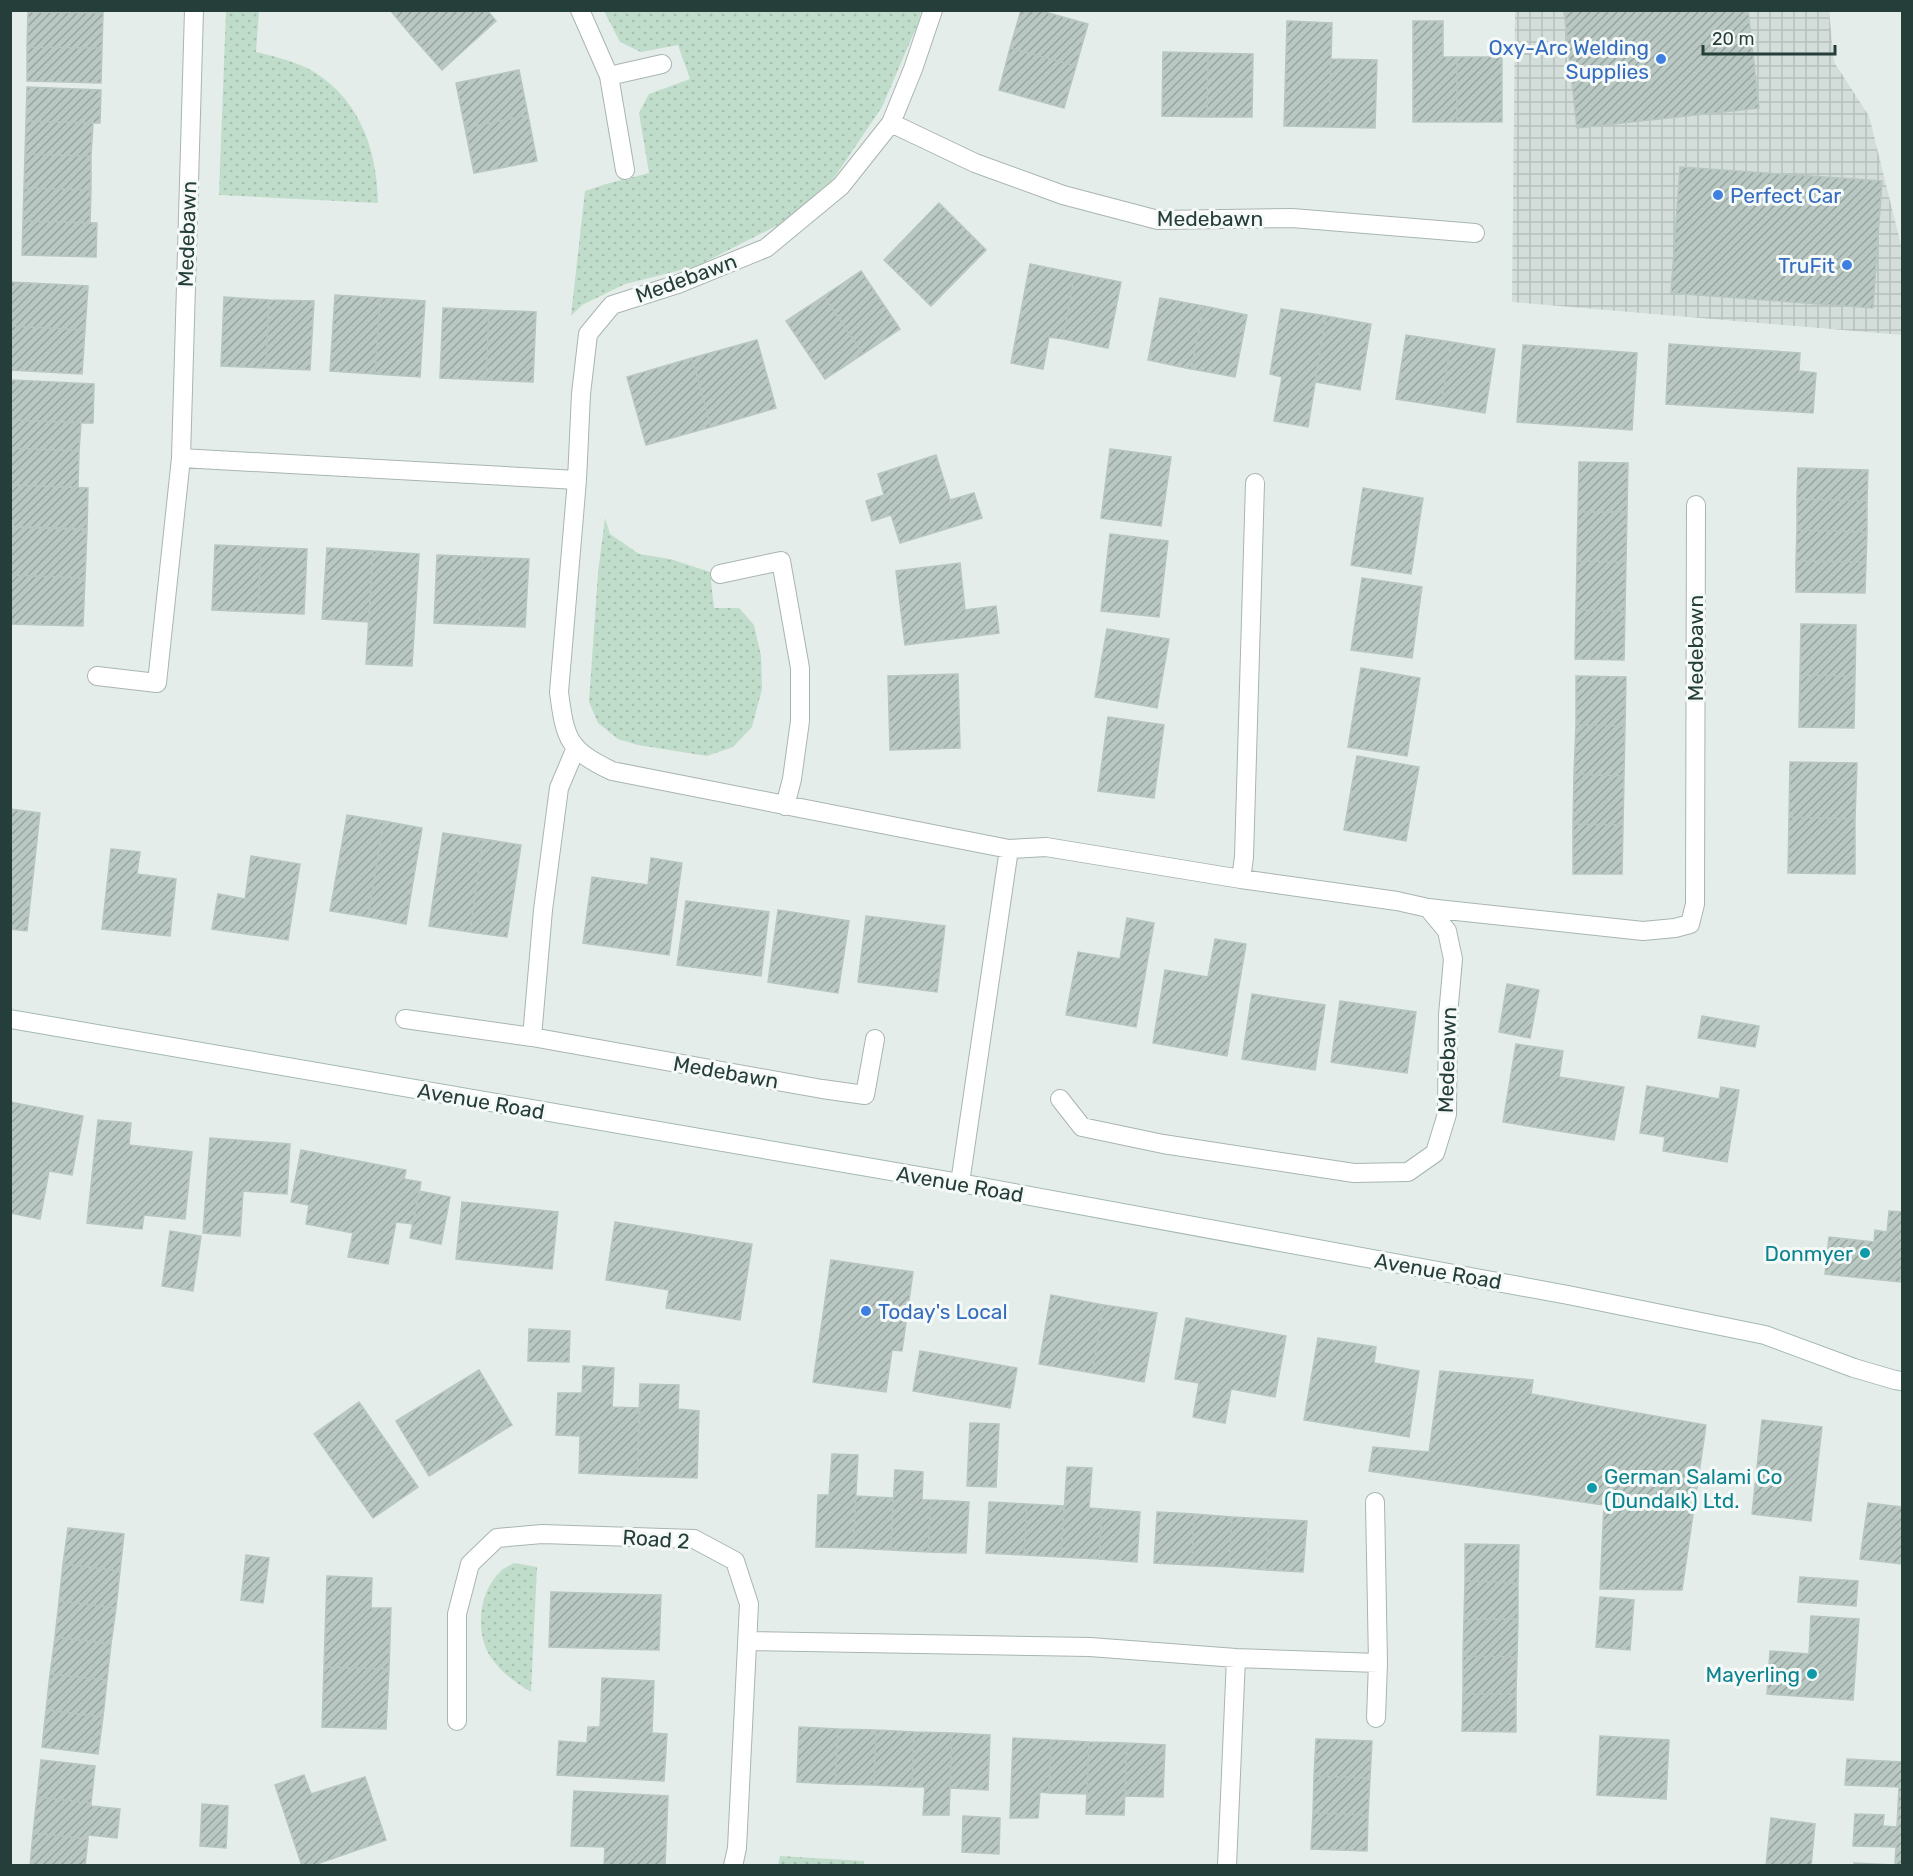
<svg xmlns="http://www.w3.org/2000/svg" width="1913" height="1876" font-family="Rubik,sans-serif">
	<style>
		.industrial { fill: url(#industrial-grid) }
		.grass { fill: url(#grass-dots) }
		.building { fill: url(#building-hatch); stroke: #b8c6c2; stroke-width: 1.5 }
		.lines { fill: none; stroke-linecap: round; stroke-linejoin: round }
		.minor-casing { stroke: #a8b5b1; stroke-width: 20 }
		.secondary-casing { stroke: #a4b8b3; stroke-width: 20 }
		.minor { stroke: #fff; stroke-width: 18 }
		.secondary { stroke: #fff; stroke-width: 18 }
		.shop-dot { fill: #3f7fe0; stroke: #f5faf8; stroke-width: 2 }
		.culture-dot { fill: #0f9aa8; stroke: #f5faf8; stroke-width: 2 }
		.labels { text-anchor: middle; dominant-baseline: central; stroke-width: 6; stroke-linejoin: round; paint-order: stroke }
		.shop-label { font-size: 21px; fill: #366cbe; stroke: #f5faf8; text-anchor: end }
		.street-label { font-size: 21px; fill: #253e39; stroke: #f5faf8 }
		.culture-label { font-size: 21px; fill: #0d838f; stroke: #f5faf8; text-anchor: end }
	</style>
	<defs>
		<pattern id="industrial-grid" width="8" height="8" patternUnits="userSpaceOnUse" patternTransform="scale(1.5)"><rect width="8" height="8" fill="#d3ddd9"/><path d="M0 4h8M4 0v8" fill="none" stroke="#b5bfbb"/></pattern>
		<pattern id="grass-dots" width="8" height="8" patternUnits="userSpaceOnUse" patternTransform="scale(1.5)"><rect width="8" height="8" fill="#c0dcca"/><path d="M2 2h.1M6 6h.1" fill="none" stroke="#a5beae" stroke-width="1.8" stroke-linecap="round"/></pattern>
		<pattern id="building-hatch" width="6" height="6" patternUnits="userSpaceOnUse" patternTransform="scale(1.5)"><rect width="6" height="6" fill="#bac8c3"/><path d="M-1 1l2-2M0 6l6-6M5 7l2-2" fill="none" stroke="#97a49f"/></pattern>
	</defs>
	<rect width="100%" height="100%" fill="#e5edea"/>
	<path class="industrial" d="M 1515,11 L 1829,11 L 1834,62 L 1869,116 L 1902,249 L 1902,335 L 1512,302 Z"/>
	<path class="grass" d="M 226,11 L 259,11 L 256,52 C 273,56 289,60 305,67 C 358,94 377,147 378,203 L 219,195 Z
		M 604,11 L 921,11 L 919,21 L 882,107 L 832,181 L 784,222 L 697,266 L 625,284 L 582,305 L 571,316 L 585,191 L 606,184 L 649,173 L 639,113 L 649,94 L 690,79 L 678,45 L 641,52 L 620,42 Z
		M 605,518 L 610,534 L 639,554 L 670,559 L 710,572 L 714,608 L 739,608 L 754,625 L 761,656 L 762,689 L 752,727 L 733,747 L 707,756 L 638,745 L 618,739 L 598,723 L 589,702 L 598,573 Z
		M 514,1563 L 537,1567 L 531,1692 C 516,1683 503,1674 492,1659 C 474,1634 478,1591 502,1570 C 505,1567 511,1565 514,1563 Z
		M 780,1856 L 864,1861 L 864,1865 L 778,1865 Z"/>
	<path class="building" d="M 28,10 L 103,10 L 103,13 L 28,12 Z
		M 390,10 L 436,10 L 410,34 Z
		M 436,10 L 487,10 L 496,21 L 442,70 L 410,34 Z
		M 1021,10 L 1038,10 L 1088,24 L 1076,66 L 1010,48 Z
		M 1564,10 L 1748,10 L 1759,108 L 1577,128 Z
		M 28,12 L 103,13 L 102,48 L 27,47 Z
		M 1287,21 L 1332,23 L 1329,127 L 1284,126 Z
		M 1413,21 L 1443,21 L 1443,57 L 1457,57 L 1457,122 L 1413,122 Z
		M 27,47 L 102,48 L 101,83 L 27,81 Z
		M 1010,48 L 1076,66 L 1064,108 L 999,90 Z
		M 1163,52 L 1208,53 L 1207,117 L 1162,116 Z
		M 1208,53 L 1253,54 L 1252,117 L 1207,117 Z
		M 1457,57 L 1502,57 L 1502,122 L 1457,122 Z
		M 1331,59 L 1377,60 L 1375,128 L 1329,127 Z
		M 519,70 L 528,115 L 465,128 L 456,83 Z
		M 27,87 L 101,90 L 100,123 L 26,121 Z
		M 528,115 L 537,161 L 474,173 L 465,128 Z
		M 26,121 L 93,123 L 91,156 L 25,154 Z
		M 25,154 L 91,156 L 91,190 L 24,188 Z
		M 1680,167 L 1882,181 L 1873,308 L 1671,293 Z
		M 24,188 L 91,190 L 90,223 L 23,221 Z
		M 939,203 L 986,250 L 931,306 L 884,260 Z
		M 23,221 L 97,223 L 96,257 L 22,255 Z
		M 1030,264 L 1075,273 L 1063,339 L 1049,337 L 1043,369 L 1011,363 Z
		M 861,271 L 900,329 L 863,354 L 824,296 Z
		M 1075,273 L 1121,282 L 1108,348 L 1063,339 Z
		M 10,282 L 88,286 L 85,330 L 10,326 Z
		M 335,295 L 380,298 L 375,374 L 330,371 Z
		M 824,296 L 863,354 L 825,379 L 786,321 Z
		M 224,297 L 269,300 L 266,368 L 221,366 Z
		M 380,298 L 425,301 L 420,377 L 375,374 Z
		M 1160,298 L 1204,306 L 1191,369 L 1148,360 Z
		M 269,300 L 314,301 L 310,370 L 266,368 Z
		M 1204,306 L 1247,315 L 1235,377 L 1191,369 Z
		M 443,308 L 489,310 L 486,380 L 440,378 Z
		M 1281,309 L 1326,316 L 1308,427 L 1274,421 L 1282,377 L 1270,374 Z
		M 489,310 L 536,312 L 533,382 L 486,380 Z
		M 1326,316 L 1371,324 L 1360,390 L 1315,382 Z
		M 10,326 L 85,330 L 82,374 L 10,370 Z
		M 1406,335 L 1451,342 L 1441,406 L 1396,399 Z
		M 757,340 L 776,408 L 711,427 L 692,358 Z
		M 1451,342 L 1495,349 L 1485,413 L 1441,406 Z
		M 1669,344 L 1800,353 L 1799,371 L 1816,373 L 1813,413 L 1666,404 Z
		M 1523,345 L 1637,353 L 1632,430 L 1517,422 Z
		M 692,358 L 711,427 L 646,445 L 627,377 Z
		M 11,380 L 94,384 L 93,423 L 10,420 Z
		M 10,420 L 81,423 L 79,451 L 10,448 Z
		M 10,448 L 79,451 L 78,487 L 10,485 Z
		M 1110,449 L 1171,457 L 1161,526 L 1101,518 Z
		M 936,455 L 950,500 L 974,493 L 982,518 L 900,543 L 891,515 L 872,521 L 866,501 L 884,495 L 878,474 Z
		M 1579,462 L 1628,463 L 1627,512 L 1578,512 Z
		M 1798,468 L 1868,470 L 1867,501 L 1797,499 Z
		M 10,485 L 88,488 L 87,529 L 10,526 Z
		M 1363,488 L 1423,498 L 1411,574 L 1351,565 Z
		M 1797,499 L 1867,501 L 1867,532 L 1797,530 Z
		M 1578,512 L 1627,512 L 1626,562 L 1577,561 Z
		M 10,527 L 87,530 L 85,578 L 10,575 Z
		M 1797,530 L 1867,532 L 1866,562 L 1796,561 Z
		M 1110,534 L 1168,541 L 1159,617 L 1101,611 Z
		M 215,545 L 261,547 L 258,612 L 212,610 Z
		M 261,547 L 307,549 L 304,614 L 258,612 Z
		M 327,548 L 373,551 L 369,622 L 322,619 Z
		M 373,551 L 419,554 L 412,666 L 366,664 Z
		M 437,555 L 483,557 L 479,625 L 434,623 Z
		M 483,557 L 529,559 L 525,627 L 479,625 Z
		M 1577,561 L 1626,562 L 1625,611 L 1576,610 Z
		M 1796,561 L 1866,562 L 1865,593 L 1796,592 Z
		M 960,563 L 965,610 L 996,606 L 999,633 L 905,645 L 896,571 Z
		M 10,575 L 85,578 L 83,626 L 10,624 Z
		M 1362,578 L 1422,587 L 1412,658 L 1351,650 Z
		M 1576,610 L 1625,611 L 1624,660 L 1575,659 Z
		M 1801,624 L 1856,625 L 1855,676 L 1800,675 Z
		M 1107,629 L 1169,639 L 1157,708 L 1095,697 Z
		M 1361,668 L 1420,678 L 1407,756 L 1348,747 Z
		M 958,674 L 960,748 L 890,750 L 888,676 Z
		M 1800,675 L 1855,676 L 1854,728 L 1799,727 Z
		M 1576,676 L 1626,677 L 1625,726 L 1576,725 Z
		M 1108,717 L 1164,725 L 1154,798 L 1098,791 Z
		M 1576,725 L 1625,726 L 1624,776 L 1574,774 Z
		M 1357,756 L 1419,767 L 1406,841 L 1344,830 Z
		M 1790,762 L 1857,763 L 1855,819 L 1789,817 Z
		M 1574,774 L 1624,776 L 1623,825 L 1573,824 Z
		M 10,809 L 40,813 L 27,931 L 10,929 Z
		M 347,815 L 384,821 L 368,917 L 330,911 Z
		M 1789,817 L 1855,819 L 1855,874 L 1788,873 Z
		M 384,821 L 422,828 L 406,924 L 368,917 Z
		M 1573,824 L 1623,825 L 1622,874 L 1573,874 Z
		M 443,833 L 483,839 L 470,932 L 429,926 Z
		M 483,839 L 521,845 L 507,937 L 470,932 Z
		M 111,849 L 140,852 L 137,874 L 176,879 L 170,936 L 102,929 Z
		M 251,856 L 300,864 L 288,940 L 212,929 L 218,894 L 245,899 Z
		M 651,858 L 682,863 L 669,955 L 583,943 L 592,877 L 648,885 Z
		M 686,901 L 769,912 L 761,976 L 677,965 Z
		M 778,910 L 849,921 L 838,993 L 768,982 Z
		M 866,916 L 945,926 L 937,992 L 858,982 Z
		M 1127,918 L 1154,923 L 1136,1027 L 1066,1015 L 1078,952 L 1120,959 Z
		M 1215,939 L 1246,944 L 1227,1056 L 1153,1043 L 1165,970 L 1208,977 Z
		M 1507,984 L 1539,990 L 1530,1038 L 1499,1032 Z
		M 1252,994 L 1325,1005 L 1315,1070 L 1242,1059 Z
		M 1340,1001 L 1416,1012 L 1407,1073 L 1331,1062 Z
		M 1702,1016 L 1759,1026 L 1755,1047 L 1698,1038 Z
		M 1516,1044 L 1563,1051 L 1559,1077 L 1624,1087 L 1614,1140 L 1503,1122 Z
		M 1647,1086 L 1719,1099 L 1721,1087 L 1739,1090 L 1727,1162 L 1663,1151 L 1665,1137 L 1640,1133 Z
		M 10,1102 L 83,1116 L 72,1175 L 49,1171 L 40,1219 L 10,1213 Z
		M 98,1120 L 131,1123 L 129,1145 L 192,1152 L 185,1219 L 144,1215 L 142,1229 L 87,1223 Z
		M 210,1138 L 290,1144 L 287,1194 L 243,1191 L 240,1236 L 203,1233 Z
		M 301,1150 L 406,1170 L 404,1179 L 421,1182 L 413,1224 L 396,1222 L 388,1264 L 348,1257 L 353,1233 L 306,1224 L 309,1205 L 291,1202 Z
		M 419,1191 L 450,1197 L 441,1244 L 410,1238 Z
		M 462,1202 L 558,1212 L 552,1269 L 456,1259 Z
		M 1889,1211 L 1902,1212 L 1902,1264 L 1900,1282 L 1825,1274 L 1829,1237 L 1874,1242 L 1875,1230 L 1887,1232 Z
		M 615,1222 L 752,1244 L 740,1320 L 666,1308 L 669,1290 L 606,1280 Z
		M 170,1231 L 201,1236 L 193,1291 L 162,1286 Z
		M 831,1260 L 913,1272 L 902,1351 L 892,1350 L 886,1392 L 813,1382 Z
		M 1051,1295 L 1104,1305 L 1092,1373 L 1039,1364 Z
		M 1104,1305 L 1157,1313 L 1144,1382 L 1092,1373 Z
		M 1186,1318 L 1286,1336 L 1275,1397 L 1231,1389 L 1225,1423 L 1193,1417 L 1199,1383 L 1175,1379 Z
		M 529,1329 L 570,1331 L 569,1362 L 528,1361 Z
		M 1318,1338 L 1376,1347 L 1374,1363 L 1419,1371 L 1409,1437 L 1304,1420 Z
		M 920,1351 L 1017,1368 L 1010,1408 L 913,1391 Z
		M 583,1366 L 614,1368 L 612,1407 L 640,1408 L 637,1476 L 579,1473 L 580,1436 L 556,1435 L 558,1393 L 582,1393 Z
		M 479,1370 L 512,1425 L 429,1476 L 396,1421 Z
		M 1440,1371 L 1533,1380 L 1531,1394 L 1706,1425 L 1682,1590 L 1600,1589 L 1604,1505 L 1369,1471 L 1373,1447 L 1429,1452 Z
		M 640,1384 L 679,1385 L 678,1409 L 699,1411 L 697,1478 L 637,1476 Z
		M 359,1402 L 418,1487 L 373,1518 L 314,1434 Z
		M 1762,1420 L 1822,1427 L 1811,1521 L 1752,1514 Z
		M 970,1423 L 999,1424 L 996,1487 L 967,1486 Z
		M 832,1454 L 858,1455 L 853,1548 L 816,1547 L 818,1495 L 829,1495 Z
		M 1067,1467 L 1092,1468 L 1089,1508 L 1102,1509 L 1099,1559 L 1061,1557 Z
		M 895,1470 L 923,1472 L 922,1500 L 931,1500 L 928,1552 L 891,1550 Z
		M 856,1496 L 893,1498 L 891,1550 L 853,1548 Z
		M 931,1500 L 969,1502 L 966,1553 L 928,1552 Z
		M 989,1502 L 1027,1504 L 1024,1555 L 986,1553 Z
		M 1868,1503 L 1902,1507 L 1902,1564 L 1860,1559 Z
		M 1027,1504 L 1064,1506 L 1061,1557 L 1024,1555 Z
		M 1102,1509 L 1140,1512 L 1137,1562 L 1099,1559 Z
		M 1157,1512 L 1194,1514 L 1192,1565 L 1154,1563 Z
		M 1194,1514 L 1232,1517 L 1229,1567 L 1192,1565 Z
		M 1232,1517 L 1269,1519 L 1266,1570 L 1229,1567 Z
		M 1269,1519 L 1307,1521 L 1303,1572 L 1266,1570 Z
		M 68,1528 L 124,1534 L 120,1571 L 63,1564 Z
		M 1465,1544 L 1519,1545 L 1518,1583 L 1465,1581 Z
		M 246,1555 L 269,1558 L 263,1603 L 241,1600 Z
		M 63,1564 L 120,1571 L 116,1608 L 59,1601 Z
		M 327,1576 L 372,1578 L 371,1608 L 391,1608 L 389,1669 L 324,1667 Z
		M 1800,1577 L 1858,1581 L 1856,1606 L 1798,1602 Z
		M 1465,1581 L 1518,1583 L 1518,1619 L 1464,1619 Z
		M 551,1592 L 661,1595 L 659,1650 L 549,1647 Z
		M 1600,1597 L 1634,1600 L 1630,1650 L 1596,1647 Z
		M 59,1601 L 116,1608 L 111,1644 L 55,1637 Z
		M 1811,1616 L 1859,1619 L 1853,1700 L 1767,1694 L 1770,1651 L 1809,1654 Z
		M 1464,1619 L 1518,1619 L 1517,1657 L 1463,1656 Z
		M 55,1637 L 111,1644 L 107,1680 L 50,1674 Z
		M 1463,1656 L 1517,1657 L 1516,1694 L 1463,1694 Z
		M 324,1667 L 389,1669 L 386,1729 L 322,1727 Z
		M 50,1674 L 107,1680 L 103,1717 L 46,1710 Z
		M 602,1678 L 654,1681 L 652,1733 L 667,1734 L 664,1781 L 557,1775 L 559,1741 L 587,1743 L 588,1727 L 600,1727 Z
		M 1463,1694 L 1516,1694 L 1516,1732 L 1462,1731 Z
		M 46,1710 L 103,1717 L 98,1754 L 42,1747 Z
		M 799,1727 L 838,1729 L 835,1784 L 797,1782 Z
		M 838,1729 L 876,1730 L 874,1785 L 835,1784 Z
		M 876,1730 L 914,1732 L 912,1787 L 874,1785 Z
		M 914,1732 L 952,1733 L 949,1815 L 923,1815 L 925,1787 L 912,1787 Z
		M 952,1733 L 990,1735 L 988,1790 L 950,1788 Z
		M 1600,1736 L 1669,1740 L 1666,1799 L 1597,1795 Z
		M 1013,1738 L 1051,1740 L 1049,1793 L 1040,1792 L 1038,1818 L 1010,1818 Z
		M 1316,1739 L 1372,1741 L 1370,1778 L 1314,1776 Z
		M 1051,1740 L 1089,1742 L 1087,1794 L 1049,1793 Z
		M 1089,1742 L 1127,1743 L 1124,1815 L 1086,1814 Z
		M 1127,1743 L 1165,1745 L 1163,1797 L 1125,1796 Z
		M 1847,1759 L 1902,1762 L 1902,1866 L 1854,1866 L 1854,1863 L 1895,1865 L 1896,1847 L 1853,1846 L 1855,1814 L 1884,1815 L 1883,1826 L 1897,1827 L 1899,1787 L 1845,1785 Z
		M 41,1760 L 95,1766 L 91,1803 L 37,1797 Z
		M 304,1775 L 311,1794 L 365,1777 L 386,1840 L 311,1866 L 302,1866 L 275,1785 Z
		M 1314,1776 L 1370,1778 L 1368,1815 L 1313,1813 Z
		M 574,1791 L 668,1796 L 665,1866 L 604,1866 L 605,1847 L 571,1846 Z
		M 37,1797 L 91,1803 L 91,1806 L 120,1809 L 117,1838 L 88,1835 L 88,1839 L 33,1833 Z
		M 202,1804 L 228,1806 L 226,1848 L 200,1846 Z
		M 1313,1813 L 1368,1815 L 1367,1851 L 1311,1849 Z
		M 963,1816 L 1000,1818 L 999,1854 L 962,1852 Z
		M 1771,1818 L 1815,1824 L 1811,1866 L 1766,1866 Z
		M 33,1833 L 88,1839 L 85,1866 L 30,1866 Z"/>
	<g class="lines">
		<g class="minor-casing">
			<path id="minor" d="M 580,10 L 609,76 L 625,170
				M 933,10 L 913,69 L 891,123 L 841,186 L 766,248 L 678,284 L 612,305 L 588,334 L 581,394 L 577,480 L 559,692 C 565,739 568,750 612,771 L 1009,849 L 960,1183
				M 609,76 L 662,64
				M 891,123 L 975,163 L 1063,195 L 1158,220 L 1292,218 L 1475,233
				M 181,458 L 577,480
				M 720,574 L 781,561 L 800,668 L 800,721 L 792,779 L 785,806
				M 97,676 L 157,683 L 181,458 L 194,10
				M 575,750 L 559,788 L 543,910 L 532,1037 L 822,1089 L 865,1095 L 875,1039
				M 1009,849 L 1046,847 L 1241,879 L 1397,901 L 1428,908 L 1447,931 L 1453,959 L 1448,1015 L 1447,1114 L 1435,1153 L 1408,1172 L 1354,1173 L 1163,1144 L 1082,1127 L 1060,1099
				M 1241,879 L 1244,857 L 1255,483
				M 1428,908 L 1643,931 L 1675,928 L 1690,924 L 1695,904 L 1696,505
				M 405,1019 L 532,1037
				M 1375,1502 L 1378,1663 L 1376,1718
				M 748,1641 L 1090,1647 L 1236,1658 L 1378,1663
				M 457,1721 L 457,1614 L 470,1564 L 497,1538 L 542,1534 L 694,1539 L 735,1561 L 749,1604 L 737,1848 L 733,1866
				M 1227,1866 L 1236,1658"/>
		</g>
		<g class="secondary-casing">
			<path id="secondary" d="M 10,1019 L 960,1183 L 1568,1295 L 1765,1335 L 1854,1368 L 1895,1380 L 1902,1381"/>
		</g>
		<use href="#minor" class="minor"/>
		<use href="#secondary" class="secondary"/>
	</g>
	<g class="shop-dot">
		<circle cx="1661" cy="59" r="6"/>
		<circle cx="1718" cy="195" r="6"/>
		<circle cx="1847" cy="265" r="6"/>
		<circle cx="866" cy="1311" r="6"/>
	</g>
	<g class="culture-dot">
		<circle cx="1865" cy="1253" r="6"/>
		<circle cx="1592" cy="1488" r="6"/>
		<circle cx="1812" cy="1674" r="6"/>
	</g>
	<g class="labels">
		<g class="shop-label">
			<text x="1649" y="47">Oxy-Arc Welding<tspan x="1649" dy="24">Supplies</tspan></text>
			<text x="1730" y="195" text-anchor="start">Perfect Car</text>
			<text x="1835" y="265">TruFit</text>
			<text x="878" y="1311" text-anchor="start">Today's Local</text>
		</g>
		<g class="street-label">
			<text x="1210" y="218">Medebawn</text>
			<text transform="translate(187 234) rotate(-88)">Medebawn</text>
			<text transform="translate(686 278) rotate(-20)">Medebawn</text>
			<text transform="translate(1695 648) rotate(-90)">Medebawn</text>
			<text transform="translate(1447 1060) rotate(-88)">Medebawn</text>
			<text transform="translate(726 1072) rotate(10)">Medebawn</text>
			<text transform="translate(481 1101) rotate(10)">Avenue Road</text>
			<text transform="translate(960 1184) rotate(10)">Avenue Road</text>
			<text transform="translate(1438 1271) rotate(10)">Avenue Road</text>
			<text transform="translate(656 1539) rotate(4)">Road 2</text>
		</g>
		<g class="culture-label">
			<text x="1853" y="1253">Donmyer</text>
			<text x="1604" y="1476" text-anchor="start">German Salami Co<tspan x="1604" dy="24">(Dundalk) Ltd.</tspan></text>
			<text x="1800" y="1674">Mayerling</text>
		</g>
	</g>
	<rect width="1913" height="1876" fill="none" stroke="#253e39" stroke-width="24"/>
	<path d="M1703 45v9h132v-9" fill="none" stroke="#253e39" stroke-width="3"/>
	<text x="1712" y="45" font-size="18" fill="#253e39" stroke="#f5faf8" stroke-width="4.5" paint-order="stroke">20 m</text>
</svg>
